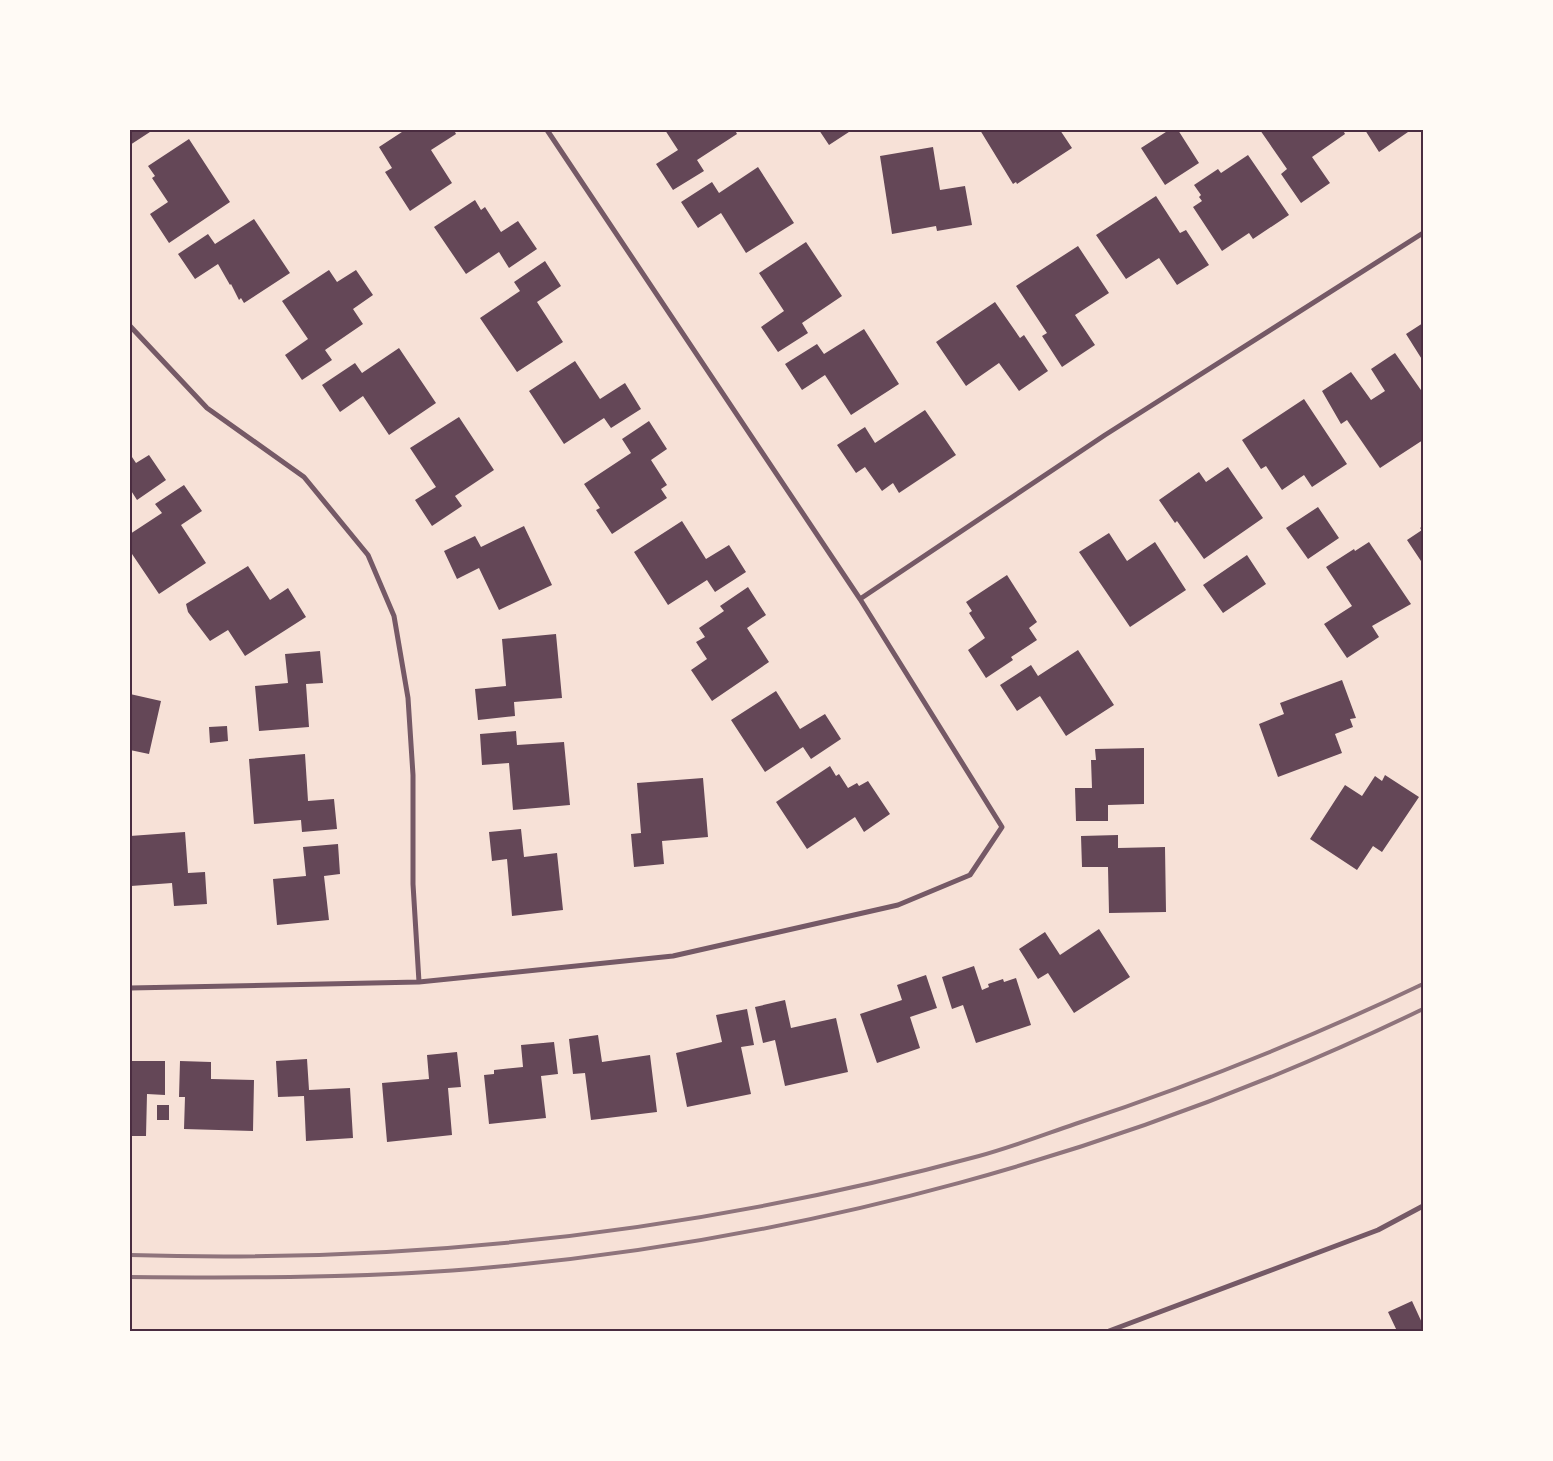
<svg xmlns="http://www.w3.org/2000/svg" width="1553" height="1461" font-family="Montserrat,sans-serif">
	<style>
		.building { fill: #644757 }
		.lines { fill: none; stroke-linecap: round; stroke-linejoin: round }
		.minor { stroke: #755966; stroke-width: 5 }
		.rail { stroke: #8f747c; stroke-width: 4 }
		.neatline { fill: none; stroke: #4a2c40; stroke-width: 2 }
	</style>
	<rect width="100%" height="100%" fill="#f7e1d7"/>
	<path class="building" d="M 130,130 L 153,130 L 130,145 Z
		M 405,130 L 454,130 L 456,134 L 431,150 L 452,183 L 410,211 L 385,172 L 392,168 L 379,147 Z
		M 665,130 L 735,130 L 737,134 L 697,160 L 704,171 L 673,190 L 656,164 L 678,150 Z
		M 819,130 L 852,130 L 829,145 Z
		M 980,130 L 1060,130 L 1072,148 L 1017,184 L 1016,182 L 1013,184 Z
		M 1169,130 L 1178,130 L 1199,163 L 1165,185 L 1141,148 Z
		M 1260,130 L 1343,130 L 1345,134 L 1312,157 L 1330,183 L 1301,203 L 1281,174 L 1287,169 Z
		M 1365,130 L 1407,130 L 1408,132 L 1379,152 Z
		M 189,139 L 230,202 L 169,243 L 150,214 L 168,202 L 152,178 L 155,176 L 148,166 Z
		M 933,147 L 940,190 L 965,186 L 972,225 L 937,231 L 936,226 L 892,234 L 880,156 Z
		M 1248,155 L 1289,215 L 1253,239 L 1249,233 L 1222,251 L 1193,207 L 1202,201 L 1199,197 L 1201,195 L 1194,185 L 1218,169 L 1221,173 Z
		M 758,167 L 794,223 L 746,253 L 721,213 L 698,228 L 681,202 L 712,182 L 719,193 Z
		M 1156,196 L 1180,233 L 1186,230 L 1209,265 L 1177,285 L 1159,258 L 1126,279 L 1096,235 Z
		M 475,200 L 481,210 L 485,207 L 501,232 L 518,221 L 537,249 L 509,268 L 499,252 L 466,274 L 434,227 Z
		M 254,219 L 290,273 L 244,303 L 241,298 L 239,300 L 231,284 L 230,285 L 218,264 L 195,279 L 178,254 L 208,234 L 215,244 Z
		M 806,242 L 842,296 L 802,323 L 808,333 L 778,352 L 761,327 L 784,311 L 759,273 Z
		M 1078,246 L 1109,293 L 1075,315 L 1095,345 L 1062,367 L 1042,336 L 1047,333 L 1016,286 Z
		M 545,261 L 561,286 L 537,302 L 563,342 L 517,372 L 480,318 L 520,291 L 514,282 Z
		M 329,270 L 337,282 L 356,270 L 373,295 L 353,309 L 363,324 L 325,350 L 332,360 L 302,380 L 285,355 L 308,339 L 282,301 Z
		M 995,302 L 1020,338 L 1024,335 L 1048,371 L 1019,391 L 999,363 L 966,386 L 936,342 Z
		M 1423,323 L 1423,361 L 1406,334 Z
		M 864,329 L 899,384 L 851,415 L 825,375 L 802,390 L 785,364 L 817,344 L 824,354 Z
		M 399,348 L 436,403 L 389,435 L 363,396 L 340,412 L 322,385 L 355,363 L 362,373 Z
		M 1395,353 L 1423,393 L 1423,440 L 1380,468 L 1347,420 L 1341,424 L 1322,391 L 1351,372 L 1371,400 L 1385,391 L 1371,369 Z
		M 575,361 L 600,399 L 625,383 L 641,409 L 611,428 L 604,418 L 564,444 L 529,391 Z
		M 1304,399 L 1347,464 L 1312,487 L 1304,475 L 1282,490 L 1266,466 L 1261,469 L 1242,440 Z
		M 925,410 L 956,455 L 899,493 L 893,483 L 882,491 L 865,467 L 856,473 L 837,445 L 865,427 L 875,443 Z
		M 459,417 L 494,470 L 455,496 L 462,506 L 432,526 L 415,500 L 436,487 L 410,448 Z
		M 649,421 L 667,449 L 651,460 L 667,485 L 661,489 L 667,498 L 612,534 L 596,510 L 600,508 L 584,484 L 631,453 L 622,439 Z
		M 130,454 L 136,463 L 149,455 L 166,480 L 137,500 L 130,489 Z
		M 1228,467 L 1263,518 L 1204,559 L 1177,521 L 1175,523 L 1159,500 L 1199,472 L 1206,482 Z
		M 184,485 L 202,511 L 181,525 L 206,563 L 159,594 L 130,551 L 130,534 L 162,513 L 155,504 Z
		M 1318,507 L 1339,538 L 1308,559 L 1286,528 Z
		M 682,521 L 706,559 L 729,545 L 746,572 L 715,592 L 707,580 L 668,605 L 634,552 Z
		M 524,526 L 552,585 L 499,610 L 479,568 L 457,579 L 444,551 L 475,536 L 481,547 Z
		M 1423,526 L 1423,564 L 1407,540 L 1422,530 L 1420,528 Z
		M 1109,533 L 1127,561 L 1155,542 L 1186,590 L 1130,627 L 1079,552 Z
		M 1369,542 L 1411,604 L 1372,626 L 1379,637 L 1347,658 L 1324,624 L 1352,606 L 1326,567 L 1354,549 L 1355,551 Z
		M 1247,555 L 1266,584 L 1223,613 L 1203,585 Z
		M 248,566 L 270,600 L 288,588 L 306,617 L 245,656 L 228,630 L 210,641 L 188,612 L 186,604 Z
		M 1007,575 L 1037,622 L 1029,628 L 1037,640 L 1011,657 L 1013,660 L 986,678 L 968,650 L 985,638 L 969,613 L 972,611 L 966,602 Z
		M 748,587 L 766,615 L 747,628 L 769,662 L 712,701 L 691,670 L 707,659 L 696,642 L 705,637 L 699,628 L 724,611 L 720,606 Z
		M 556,634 L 562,698 L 514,702 L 515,716 L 478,720 L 475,689 L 506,686 L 502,639 Z
		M 1078,650 L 1114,705 L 1066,736 L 1040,696 L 1017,711 L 1000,685 L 1031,665 L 1038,676 Z
		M 320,651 L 323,683 L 306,684 L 309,727 L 259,731 L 255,686 L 288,683 L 285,654 Z
		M 1342,680 L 1356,718 L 1350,719 L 1353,727 L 1335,734 L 1342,753 L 1278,777 L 1259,724 L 1284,714 L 1280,703 Z
		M 776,691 L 800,729 L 825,714 L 841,739 L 811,759 L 803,747 L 765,772 L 731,720 Z
		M 130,694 L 161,701 L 149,754 L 130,750 Z
		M 227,726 L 228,741 L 210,743 L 209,727 Z
		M 516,731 L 517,745 L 564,742 L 570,805 L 513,810 L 509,763 L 482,765 L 480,734 Z
		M 1144,748 L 1144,804 L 1108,805 L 1108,821 L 1076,821 L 1075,788 L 1092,788 L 1091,760 L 1096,760 L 1095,749 Z
		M 305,754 L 308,801 L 334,799 L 337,829 L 302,832 L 301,820 L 254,824 L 249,759 Z
		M 830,766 L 836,776 L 839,774 L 848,788 L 857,783 L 859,786 L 868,781 L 890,814 L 864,832 L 855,817 L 807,849 L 776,802 Z
		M 1385,775 L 1419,797 L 1382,852 L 1373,846 L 1357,870 L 1310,839 L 1345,785 L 1362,796 L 1375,776 L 1382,781 Z
		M 703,778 L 708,837 L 662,841 L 664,864 L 634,867 L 631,834 L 641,833 L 637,783 Z
		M 521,829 L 524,857 L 557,853 L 563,910 L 512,916 L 507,859 L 492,861 L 489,832 Z
		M 185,832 L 188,873 L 205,872 L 207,904 L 174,906 L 172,883 L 131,886 L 130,836 Z
		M 1118,835 L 1118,848 L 1165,847 L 1166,912 L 1109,913 L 1108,867 L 1082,867 L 1081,836 Z
		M 338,844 L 340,874 L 324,876 L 329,920 L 277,925 L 273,879 L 306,876 L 303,847 Z
		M 1099,929 L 1130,977 L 1074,1013 L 1048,973 L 1038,979 L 1019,949 L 1045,932 L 1060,955 Z
		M 974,966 L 982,990 L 989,987 L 988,984 L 1003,979 L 1004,982 L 1016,978 L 1031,1025 L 976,1043 L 963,1005 L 952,1009 L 942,977 Z
		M 926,975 L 937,1008 L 910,1017 L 920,1048 L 877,1063 L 860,1014 L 902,1000 L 897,985 Z
		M 785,1000 L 791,1028 L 836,1018 L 848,1072 L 785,1086 L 775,1040 L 763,1043 L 755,1007 Z
		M 747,1009 L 754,1045 L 741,1047 L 751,1094 L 687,1107 L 676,1053 L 722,1042 L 716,1015 Z
		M 598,1035 L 602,1062 L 650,1055 L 657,1112 L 591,1120 L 585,1073 L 573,1074 L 569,1039 Z
		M 554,1042 L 558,1074 L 541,1076 L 546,1118 L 489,1124 L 484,1075 L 494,1074 L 494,1070 L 523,1067 L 521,1045 Z
		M 457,1052 L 461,1087 L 448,1088 L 452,1135 L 387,1142 L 382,1083 L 429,1079 L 427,1055 Z
		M 307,1059 L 309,1090 L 350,1088 L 353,1138 L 306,1141 L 304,1096 L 278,1097 L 276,1061 Z
		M 132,1061 L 165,1061 L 165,1095 L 147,1094 L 146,1136 L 130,1136 Z
		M 180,1061 L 211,1062 L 211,1079 L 254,1080 L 253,1131 L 184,1129 L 185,1097 L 179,1097 Z
		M 157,1105 L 169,1105 L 169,1120 L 157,1120 Z
		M 1412,1301 L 1423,1325 L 1423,1331 L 1397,1331 L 1388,1312 Z"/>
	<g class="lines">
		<path class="minor" d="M 130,326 L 207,408 L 304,477 L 368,555 L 394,616 L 408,698 L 413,775 L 413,884 L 419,982
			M 860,599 L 1105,435 L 1423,233
			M 130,988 L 419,982 L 673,956 L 898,905 L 970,875 L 1002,827 L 860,599 L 547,130
			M 1109,1331 L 1378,1230 L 1423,1206"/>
		<path class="rail" d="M 130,1255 C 416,1264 703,1231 979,1156 C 1012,1147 1043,1135 1075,1124 C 1193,1085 1310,1038 1423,984
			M 130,1277 C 244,1278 358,1278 472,1269 C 800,1242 1126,1153 1423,1009"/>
	</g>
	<rect width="1553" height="1461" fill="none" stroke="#fffaf5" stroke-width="262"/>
	<rect x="131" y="131" width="1291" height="1199" class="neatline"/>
</svg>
